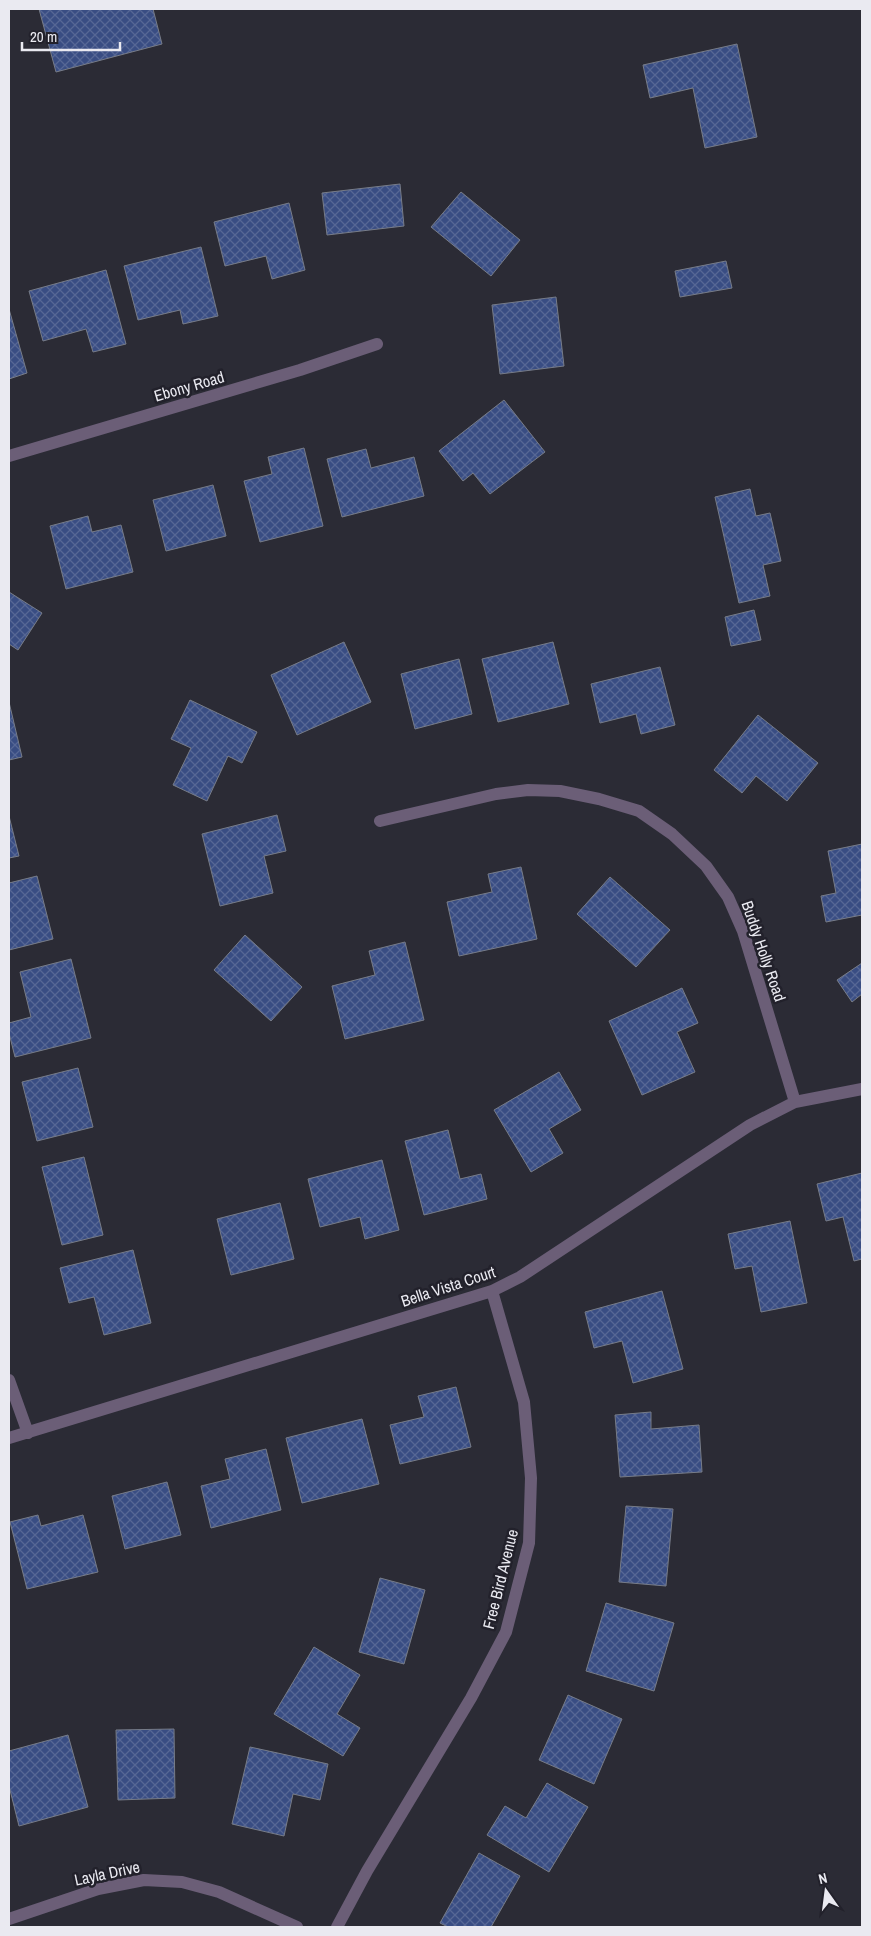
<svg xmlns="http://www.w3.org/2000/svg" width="871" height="1936" font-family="'Archivo Narrow',sans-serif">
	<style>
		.building { fill: url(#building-cross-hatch); stroke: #777c88 }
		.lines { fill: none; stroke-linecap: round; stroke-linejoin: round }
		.street { stroke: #6b5e77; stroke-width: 12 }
		.labels { text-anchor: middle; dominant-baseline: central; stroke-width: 5; stroke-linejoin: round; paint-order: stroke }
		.street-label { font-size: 16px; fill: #eaeaf1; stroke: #22212b }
	</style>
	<defs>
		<pattern id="building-cross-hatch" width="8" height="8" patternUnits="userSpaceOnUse" patternTransform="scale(1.25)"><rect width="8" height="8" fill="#394d83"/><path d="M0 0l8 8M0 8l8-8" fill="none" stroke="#566795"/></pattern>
	</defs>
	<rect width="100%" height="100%" fill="#2b2b35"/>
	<path class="building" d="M 39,9 L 153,9 L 162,44 L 56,72 Z
		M 737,44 L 757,137 L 705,148 L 693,88 L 650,98 L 643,65 Z
		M 400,184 L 404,226 L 327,235 L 322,193 Z
		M 461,192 L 520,240 L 491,276 L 431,227 Z
		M 289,203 L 305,270 L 272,279 L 266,256 L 225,266 L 214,222 Z
		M 201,247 L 218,316 L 183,324 L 180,310 L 138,320 L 124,266 Z
		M 726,261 L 732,288 L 680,297 L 675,271 Z
		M 106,270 L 126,344 L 93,352 L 86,329 L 43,341 L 29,291 Z
		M 556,297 L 564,366 L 500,374 L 492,305 Z
		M 9,309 L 27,373 L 9,379 Z
		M 504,400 L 545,452 L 490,494 L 473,473 L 463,481 L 439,451 Z
		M 304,448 L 323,526 L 260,542 L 244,481 L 272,474 L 268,457 Z
		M 366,449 L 371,468 L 414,457 L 424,496 L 342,517 L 327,459 Z
		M 213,485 L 226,536 L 166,551 L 153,500 Z
		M 750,489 L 756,516 L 770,513 L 781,561 L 763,565 L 770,596 L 739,603 L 715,497 Z
		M 88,516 L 92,532 L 121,525 L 133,572 L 66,589 L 50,526 Z
		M 9,592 L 42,613 L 18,650 L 9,644 Z
		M 754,610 L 761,640 L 731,646 L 725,617 Z
		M 344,642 L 371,702 L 297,735 L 271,675 Z
		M 553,642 L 569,704 L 498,722 L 482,659 Z
		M 459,659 L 472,714 L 415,729 L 401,674 Z
		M 660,667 L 675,725 L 641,734 L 636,714 L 600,723 L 591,684 Z
		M 190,700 L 257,732 L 242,763 L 228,756 L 207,801 L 173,785 L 191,748 L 171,739 Z
		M 9,702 L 22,757 L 9,760 Z
		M 758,715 L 818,763 L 787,801 L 756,776 L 742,793 L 714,770 Z
		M 277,815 L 286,851 L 264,856 L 273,893 L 220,906 L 202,834 Z
		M 9,816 L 19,856 L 9,858 Z
		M 862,844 L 862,915 L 826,922 L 821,896 L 836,893 L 828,851 Z
		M 521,867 L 537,939 L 459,956 L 447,902 L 492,892 L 488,874 Z
		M 37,876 L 53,939 L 9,950 L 9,883 Z
		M 610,877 L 670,930 L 636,967 L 577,914 Z
		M 245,935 L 302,987 L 271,1021 L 214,970 Z
		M 405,942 L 424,1020 L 345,1039 L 332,986 L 375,975 L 369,951 Z
		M 71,959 L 91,1038 L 15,1057 L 9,1033 L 9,1023 L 31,1017 L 20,972 Z
		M 862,963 L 862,994 L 852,1002 L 837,980 Z
		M 682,988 L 698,1023 L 677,1032 L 695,1072 L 642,1095 L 609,1021 Z
		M 78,1068 L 93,1127 L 37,1141 L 22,1082 Z
		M 559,1072 L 581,1110 L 549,1129 L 563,1153 L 531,1172 L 494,1110 Z
		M 448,1130 L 460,1179 L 481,1174 L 487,1199 L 424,1215 L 405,1141 Z
		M 84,1157 L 103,1235 L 62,1245 L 42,1167 Z
		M 382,1160 L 399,1230 L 365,1239 L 360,1217 L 320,1227 L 308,1179 Z
		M 862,1173 L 862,1259 L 854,1261 L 843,1217 L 826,1221 L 817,1184 Z
		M 280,1203 L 294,1259 L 231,1275 L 217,1219 Z
		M 790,1221 L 807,1303 L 761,1312 L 752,1266 L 735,1269 L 728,1234 Z
		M 133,1250 L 151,1323 L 104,1335 L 94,1297 L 69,1303 L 60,1268 Z
		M 662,1291 L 683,1369 L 633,1383 L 622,1341 L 594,1348 L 585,1312 Z
		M 456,1387 L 471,1447 L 400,1464 L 390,1425 L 424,1417 L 418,1396 Z
		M 651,1412 L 651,1429 L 699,1425 L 702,1472 L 620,1477 L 615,1415 Z
		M 362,1419 L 379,1484 L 302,1503 L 286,1438 Z
		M 266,1449 L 281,1510 L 211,1528 L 201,1486 L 230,1479 L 225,1459 Z
		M 167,1482 L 181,1535 L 125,1549 L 112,1496 Z
		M 626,1506 L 673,1509 L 666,1586 L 619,1582 Z
		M 38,1515 L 41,1526 L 83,1515 L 98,1572 L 27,1589 L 10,1522 Z
		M 380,1578 L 425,1590 L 404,1664 L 359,1652 Z
		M 606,1603 L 674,1623 L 654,1691 L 586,1671 Z
		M 314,1647 L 360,1675 L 337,1714 L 360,1728 L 343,1756 L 274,1714 Z
		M 568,1695 L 622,1719 L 594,1784 L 539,1760 Z
		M 174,1729 L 175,1798 L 118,1800 L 116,1730 Z
		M 68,1735 L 88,1807 L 19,1826 L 9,1786 L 9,1751 Z
		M 250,1747 L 328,1764 L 320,1800 L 293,1794 L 284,1836 L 232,1824 Z
		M 547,1783 L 588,1807 L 549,1872 L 487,1835 L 505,1806 L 526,1818 Z
		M 479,1853 L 520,1876 L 491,1927 L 448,1927 L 440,1923 Z"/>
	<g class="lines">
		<path class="street" d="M 9,456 L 300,370 L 377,344
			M 380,821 L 496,794 L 528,790 L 560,791 L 599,799 L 639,811 L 672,834 L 706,866 L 728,897 L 743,931 L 795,1102
			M 9,1380 L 28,1433
			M 9,1438 L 492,1291 L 520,1277 L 750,1125 L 795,1102 L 862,1089
			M 9,1919 L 98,1889 L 144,1880 L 182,1882 L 219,1892 L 297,1927
			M 337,1927 L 367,1871 L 471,1698 L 506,1632 L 529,1543 L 531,1478 L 524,1402 L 492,1291"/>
	</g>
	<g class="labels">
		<g class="street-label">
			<text transform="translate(189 386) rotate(-16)">Ebony Road</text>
			<text transform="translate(764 951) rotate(71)">Buddy Holly Road</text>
			<text transform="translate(448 1286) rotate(-18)">Bella Vista Court</text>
			<text transform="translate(500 1579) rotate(-76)">Free Bird Avenue</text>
			<text transform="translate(107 1873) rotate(-12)">Layla Drive</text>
		</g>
	</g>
	<rect width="871" height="1936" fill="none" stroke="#eaeaf1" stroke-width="20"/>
	<g transform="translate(826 1891) rotate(346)" stroke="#22212b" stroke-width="4" paint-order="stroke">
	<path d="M0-4L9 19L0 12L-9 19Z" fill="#eaeaf1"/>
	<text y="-8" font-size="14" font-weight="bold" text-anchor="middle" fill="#eaeaf1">N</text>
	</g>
	<path d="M22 42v8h98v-8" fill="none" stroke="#eaeaf1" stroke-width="2.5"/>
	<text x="30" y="42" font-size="15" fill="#eaeaf1" stroke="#22212b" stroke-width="4" paint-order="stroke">20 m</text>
</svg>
